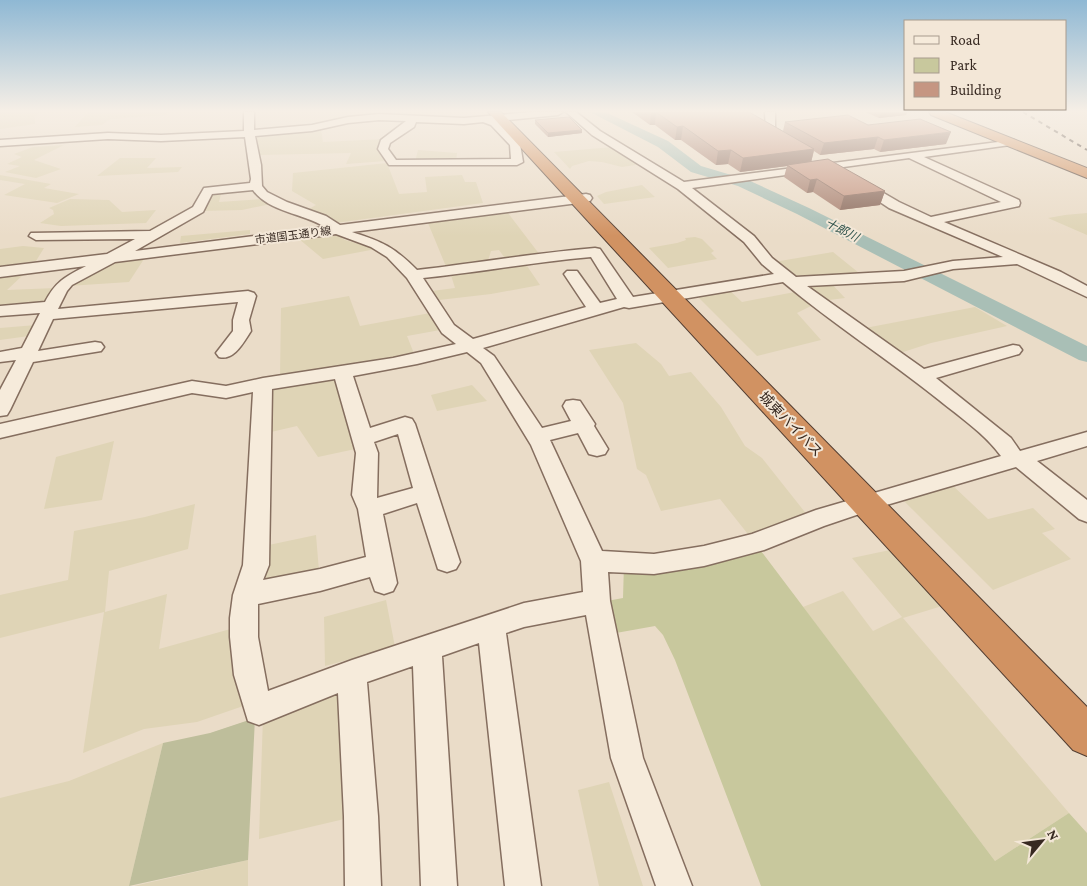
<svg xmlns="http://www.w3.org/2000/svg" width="1087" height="886" font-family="'Crimson Pro','Noto Sans JP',serif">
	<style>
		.farmland { fill: #dfd4b6 }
		.green { fill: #c8c89d }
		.cemetery { fill: #bebe9b }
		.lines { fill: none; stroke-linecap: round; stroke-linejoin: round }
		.river { fill: #a9bfb6; fill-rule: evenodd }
		.minor-casing { stroke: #856e5f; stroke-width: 3 }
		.highway-casing { stroke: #533e32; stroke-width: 2 }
		.minor { fill: #f6ebdb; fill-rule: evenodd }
		.highway { fill: #d19262; fill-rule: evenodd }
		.rail { stroke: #372921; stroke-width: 2; stroke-dasharray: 4.5 4.5; stroke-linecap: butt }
		.wall { fill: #a98170 }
		.shaded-wall { fill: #8a695b }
		.building { fill: #c59682; stroke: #8a695b }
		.labels { text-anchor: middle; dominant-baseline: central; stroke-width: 4; stroke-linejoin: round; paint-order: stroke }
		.far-street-label { font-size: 11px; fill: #372921; stroke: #f3e7d7 }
		.far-water-label { font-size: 12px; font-style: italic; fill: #32554e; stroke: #f3e7d7 }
		.street-label { font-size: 14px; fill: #372921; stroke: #f3e7d7 }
	</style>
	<rect width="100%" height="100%" fill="#eadcc8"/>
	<path class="farmland" d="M 0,112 L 41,112 L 35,117 L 35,124 L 0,129 Z
		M 88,112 L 168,112 L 167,115 L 110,119 L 102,125 L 75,127 Z
		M 321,129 L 323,142 L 384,139 L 381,142 L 378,150 L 386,161 L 346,164 L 351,153 L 259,155 L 254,135 Z
		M 64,145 L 34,160 L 61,169 L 36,178 L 5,172 L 20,166 L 7,164 L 22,157 L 14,154 L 33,147 Z
		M 613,147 L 642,164 L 622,167 L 602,162 L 589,161 L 572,166 L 570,169 L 554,152 Z
		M 418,150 L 457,153 L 456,162 L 415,162 Z
		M 120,158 L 156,158 L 147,168 L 182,167 L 178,172 L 97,176 Z
		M 387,163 L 399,194 L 427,192 L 425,177 L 462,175 L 465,182 L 476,182 L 483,203 L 335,223 L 307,210 L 316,205 L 292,191 L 293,173 Z
		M 0,175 L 51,184 L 44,188 L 79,194 L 57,203 L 4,195 L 25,184 L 0,180 Z
		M 642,185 L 655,197 L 604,204 L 597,196 L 606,192 Z
		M 222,190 L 219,202 L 262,199 L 271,204 L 242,210 L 200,211 L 209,193 Z
		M 70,199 L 109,200 L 122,212 L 156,210 L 146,223 L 61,226 L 40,223 L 54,214 L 53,210 L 49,208 Z
		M 508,213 L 540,255 L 507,261 L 499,250 L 491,251 L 487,264 L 447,269 L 428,223 Z
		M 1087,213 L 1087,235 L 1048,218 L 1065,215 Z
		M 250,230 L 250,234 L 180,243 L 181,236 Z
		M 338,235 L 345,240 L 376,249 L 323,259 L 299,239 Z
		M 695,237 L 702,239 L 714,251 L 711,253 L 717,259 L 668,268 L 649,248 L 677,243 L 686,240 L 685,238 Z
		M 23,246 L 44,248 L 36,261 L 0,266 L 0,249 Z
		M 833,252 L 864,277 L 828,280 L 845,298 L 821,301 L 774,262 Z
		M 144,259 L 129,282 L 68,286 L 108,264 Z
		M 525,263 L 540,285 L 491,294 L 439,300 L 432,291 L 455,288 L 450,272 Z
		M 23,275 L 7,290 L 56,288 L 47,305 L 0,308 L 0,278 Z
		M 727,288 L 742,302 L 800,291 L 815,304 L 797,313 L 821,340 L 757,356 L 694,293 Z
		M 349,296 L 360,326 L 430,313 L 440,330 L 407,336 L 415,356 L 280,377 L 281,308 Z
		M 975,307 L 1007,326 L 931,343 L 897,354 L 860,329 Z
		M 36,325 L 29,336 L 0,340 L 0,328 Z
		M 636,343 L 661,364 L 669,376 L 691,372 L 721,407 L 745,446 L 762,458 L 808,516 L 755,543 L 720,499 L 661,511 L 646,475 L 637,469 L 623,403 L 589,350 Z
		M 335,376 L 360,448 L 318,457 L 297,426 L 271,432 L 270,387 Z
		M 472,385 L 487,401 L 437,411 L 431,395 Z
		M 114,441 L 102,500 L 44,509 L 56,457 Z
		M 950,483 L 988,519 L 1033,508 L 1055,529 L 1042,533 L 1071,559 L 993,590 L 900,497 Z
		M 195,504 L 188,549 L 109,571 L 105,612 L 167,594 L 159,649 L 234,628 L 249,704 L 197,722 L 144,729 L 83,753 L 104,612 L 0,638 L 0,595 L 68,580 L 74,531 L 145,517 Z
		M 316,535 L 319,571 L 257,585 L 264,546 Z
		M 890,550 L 942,606 L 903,618 L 1069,813 L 995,861 L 803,607 L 843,591 L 873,631 L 902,617 L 852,558 Z
		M 386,600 L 395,647 L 325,666 L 324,617 Z
		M 343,684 L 353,817 L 259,839 L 263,716 Z
		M 163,743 L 129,886 L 0,886 L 0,798 L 69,781 Z
		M 609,782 L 643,886 L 599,886 L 578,790 Z
		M 248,860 L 248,886 L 134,886 Z"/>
	<path class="green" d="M 755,543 L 995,861 L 1069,813 L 1087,833 L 1087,886 L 761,886 L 675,660 L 663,635 L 655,626 L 616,633 L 607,601 L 623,598 L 624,564 Z"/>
	<path class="cemetery" d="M 255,718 L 248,860 L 129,886 L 163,743 L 210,733 Z"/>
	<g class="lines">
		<path class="river" d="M 590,112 L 605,112 L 668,141 L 701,166 L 748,180 L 809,208 L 1087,346 L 1087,362 L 1079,360 L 797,214 L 738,186 L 691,172 L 658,147 Z"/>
		<g class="minor-casing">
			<path id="minor" d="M 244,112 L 254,112 L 254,130 L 312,125 L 348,117 L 379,114 L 464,118 L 532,112 L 563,112 L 558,115 L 498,121 L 520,144 L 523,162 L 517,165 L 389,165 L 378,149 L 381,140 L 406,121 L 379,120 L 348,123 L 312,131 L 255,136 L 261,165 L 262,186 L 267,192 L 287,202 L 326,216 L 340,225 L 586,194 L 590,195 L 592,198 L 590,201 L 586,202 L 352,232 C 383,242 394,247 417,270 C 476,263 535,253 595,248 L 600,249 L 633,297 L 774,274 L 762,264 L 744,242 L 678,189 L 592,135 L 566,112 L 576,112 L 600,131 L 684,182 L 1014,140 L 1015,142 L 1010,145 L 924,157 L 1019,200 L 1020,203 L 1019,206 L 944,222 L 1061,272 L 1087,286 L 1087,297 L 1017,264 L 953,269 L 904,281 L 807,286 L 924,369 L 1013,345 L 1019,346 L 1022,350 L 1019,354 L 936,378 L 1011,438 L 1020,451 L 1087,432 L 1087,446 L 1037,461 L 1087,500 L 1087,522 L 1079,519 L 1016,467 L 883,506 L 824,526 L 764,550 L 704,566 L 654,574 L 608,572 L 610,601 L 643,758 L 692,886 L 656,886 L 611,758 L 586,615 L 524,627 L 506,633 L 541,886 L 505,886 L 479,643 L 442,656 L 457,886 L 421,886 L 413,666 L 367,682 L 378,816 L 381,886 L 345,886 L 344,816 L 338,693 L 259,725 L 248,721 L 234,675 L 230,637 L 230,618 L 233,595 L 243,565 L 253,392 L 226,398 L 192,393 L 0,438 L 0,424 L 192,381 L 226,386 L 263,378 L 393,358 L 456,344 L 442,333 L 407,278 L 387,257 L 371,247 L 336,234 L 115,262 L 72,285 L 67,291 L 58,309 L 248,291 L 254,293 L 256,296 L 249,320 L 251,331 C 243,343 234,361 219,357 L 216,353 L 233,331 L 233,320 L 238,302 L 53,319 L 38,351 L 95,342 L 101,343 L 104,347 L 101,351 L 95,352 L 33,362 L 10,410 L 7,415 L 0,416 L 0,390 L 16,360 L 0,362 L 0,352 L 22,348 L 40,313 L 0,316 L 0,306 L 45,302 C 56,281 65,277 86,266 L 0,277 L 0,267 L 107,254 L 135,239 L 36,240 L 29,236 L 31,233 L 150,231 L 193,207 L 204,188 L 250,183 L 251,179 L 245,137 L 161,141 L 108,139 L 0,146 L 0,140 L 108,133 L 161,135 L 244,131 ZM 416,122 L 464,124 L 483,122 L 491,125 L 510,145 L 511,159 L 396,160 L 388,149 L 390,143 L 414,127 ZM 909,158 L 1001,202 L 931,217 L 899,202 L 863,181 L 855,181 L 853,184 L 889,208 L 1003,257 L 953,261 L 904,271 L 796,277 L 772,258 L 754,236 L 692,188 ZM 253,190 C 269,212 302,213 325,227 L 135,251 L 203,212 L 212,194 ZM 591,257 L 617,299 L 600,303 L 577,271 L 567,271 L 564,274 L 586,307 L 473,339 L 454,325 L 423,278 C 479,272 535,262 591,257 ZM 783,282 C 833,324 888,359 939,400 C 960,417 985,434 1001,456 L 816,510 L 752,534 L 704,546 L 654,554 L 602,551 L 550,440 L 578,433 L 589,454 L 597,456 L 605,454 L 608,449 L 594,426 L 595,424 L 580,401 L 573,400 L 566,401 L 563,406 L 571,421 L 542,428 L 494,356 L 483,348 L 624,307 L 629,308 ZM 467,352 L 481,363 L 531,445 L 581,561 L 583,592 L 524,603 L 352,660 L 268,691 L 258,637 L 258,604 L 320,591 L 370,577 L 375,591 L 384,594 L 393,591 L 397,583 L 383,514 L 417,503 L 438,569 L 447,572 L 456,569 L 460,562 L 415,424 L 412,419 L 405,417 L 370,428 L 353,376 L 417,364 ZM 335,379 L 356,453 L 352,495 L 358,509 L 366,557 L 320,569 L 263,580 L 269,565 L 272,389 ZM 398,434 L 413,488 L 377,498 L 378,453 L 374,442 Z
				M 765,112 L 775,112 L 775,130 L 791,140 L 792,142 L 791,144 L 783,144 L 766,133 Z"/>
		</g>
		<g class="highway-casing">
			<path id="highway" d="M 488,112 L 501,112 L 1087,707 L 1087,756 L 1073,750 Z
				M 929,112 L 945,112 L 1087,168 L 1087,178 L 931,115 Z"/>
		</g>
		<use href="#minor" class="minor"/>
		<use href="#highway" class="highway"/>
		<path class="rail" d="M 1023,112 L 1087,150"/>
	</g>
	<path class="wall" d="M 632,112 L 749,112 L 783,131 L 785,122 L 868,125 L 946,144 L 880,152 L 874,149 L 820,155 L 814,151 L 811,162 L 885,191 L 880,205 L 840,210 L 813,192 L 807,193 L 784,177 L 787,166 L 740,172 L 728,164 L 716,165 L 681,140 L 675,140 L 655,125 L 650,125 Z
		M 865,112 L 907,112 L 906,115 L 879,118 Z
		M 535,120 L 582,133 L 548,137 L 535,124 Z"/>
	<path class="shaded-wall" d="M 651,112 L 656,112 L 655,125 L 650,125 Z
		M 881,112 L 907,112 L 906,115 L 879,118 Z
		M 683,126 L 681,140 L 675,140 L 677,127 Z
		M 582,130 L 582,133 L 548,137 L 548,133 Z
		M 951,132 L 946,144 L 880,152 L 884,140 Z
		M 878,137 L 874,149 L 820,155 L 824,143 Z
		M 814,149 L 811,163 L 787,165 L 787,166 L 740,172 L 743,158 Z
		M 731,150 L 728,164 L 716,165 L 718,151 Z
		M 817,179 L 813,192 L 807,193 L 810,180 Z
		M 885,191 L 880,205 L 840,210 L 844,196 Z"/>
	<path class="building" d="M 656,112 L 749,112 L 814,149 L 743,158 L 731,150 L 718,151 L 683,126 L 677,127 Z
		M 848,115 L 868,125 L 920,119 L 951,132 L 884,140 L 878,137 L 824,143 L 785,122 Z
		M 569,117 L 582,130 L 548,133 L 535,120 Z
		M 828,159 L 885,191 L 844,196 L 817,179 L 810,180 L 787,165 Z"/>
	<linearGradient id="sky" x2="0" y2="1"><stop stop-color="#8fb8d4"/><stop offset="0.47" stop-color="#f6efe6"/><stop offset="1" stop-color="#f6efe6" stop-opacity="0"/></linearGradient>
	<rect width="1087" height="236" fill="url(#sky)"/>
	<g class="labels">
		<g class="far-street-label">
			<text transform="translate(293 235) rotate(-7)">市道国玉通り線</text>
		</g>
		<g class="far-water-label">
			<text transform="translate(842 230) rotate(27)">十郎川</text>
		</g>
		<g class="street-label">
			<text transform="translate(791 424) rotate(46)">城東バイパス</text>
		</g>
	</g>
	<rect x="904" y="20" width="162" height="90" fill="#f3e7d7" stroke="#a89b8e"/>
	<rect x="914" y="36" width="25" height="8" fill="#f6ebdb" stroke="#a89b8e"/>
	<text x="950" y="45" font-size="15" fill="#372921">Road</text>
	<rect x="914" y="58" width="25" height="15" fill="#c8c89d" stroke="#a89b8e"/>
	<text x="950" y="70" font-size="15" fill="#372921">Park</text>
	<rect x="914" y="82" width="25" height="15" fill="#c59682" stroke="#a89b8e"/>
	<text x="950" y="95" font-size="15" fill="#372921">Building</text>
	<g transform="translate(1042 841) rotate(61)" stroke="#f3e7d7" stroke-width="4" paint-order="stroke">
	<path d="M0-4L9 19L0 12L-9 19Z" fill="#372921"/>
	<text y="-8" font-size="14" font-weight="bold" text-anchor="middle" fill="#372921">N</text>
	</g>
</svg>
